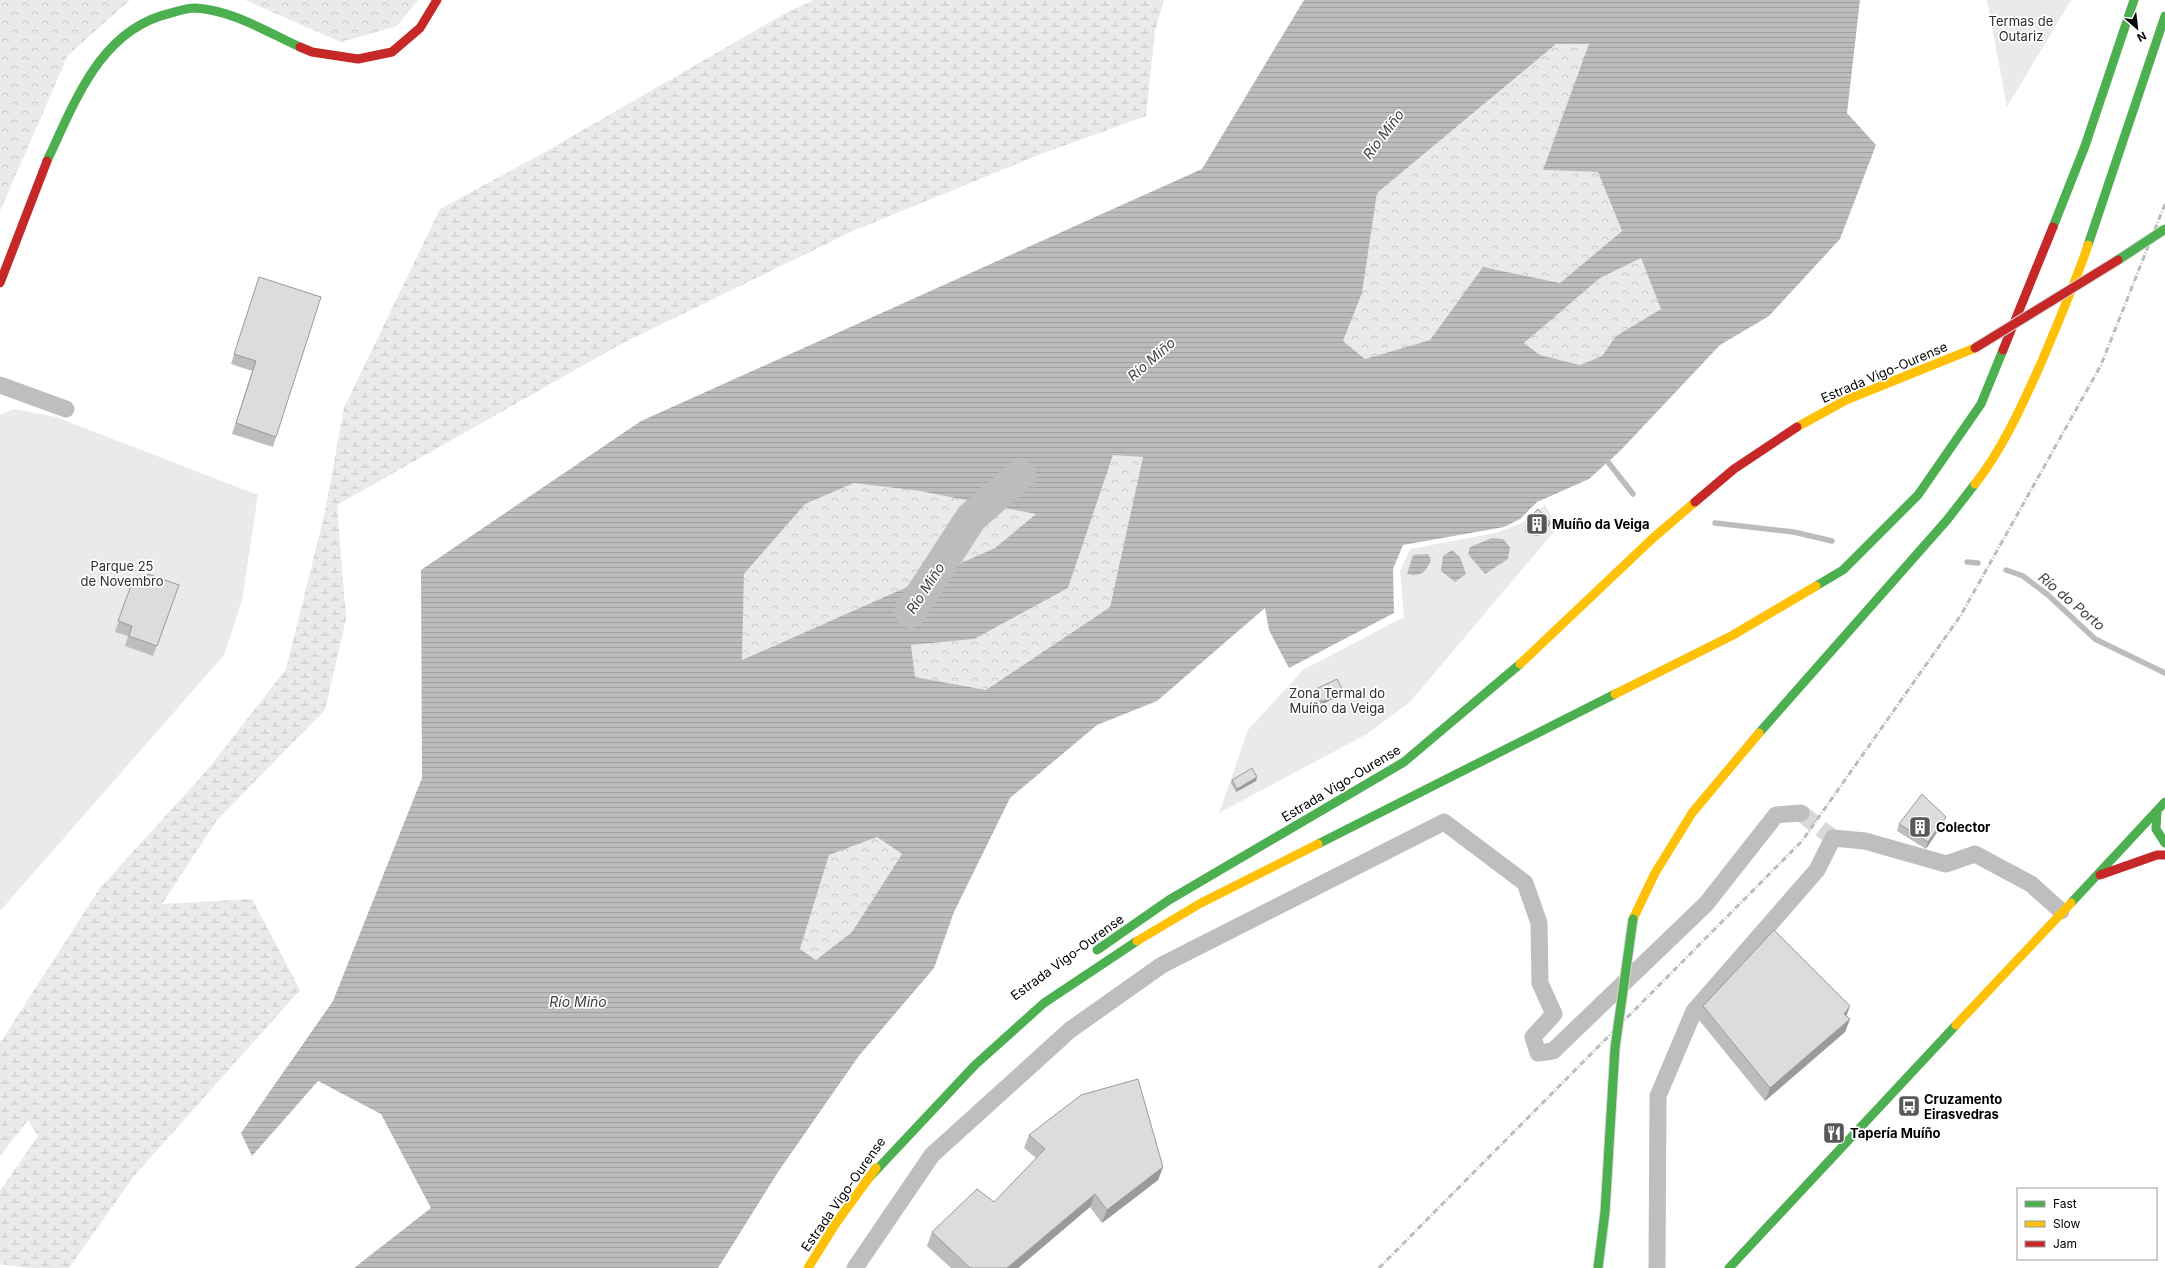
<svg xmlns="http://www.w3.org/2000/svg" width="2165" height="1268" font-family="Inter,sans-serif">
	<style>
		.green { fill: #eaeaea }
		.forest { fill: url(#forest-crowns) }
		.wetland { fill: url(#wetland-marsh) }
		.water { fill: url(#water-rules); fill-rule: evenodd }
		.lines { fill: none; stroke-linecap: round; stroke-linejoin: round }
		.stream { stroke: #bcbcbc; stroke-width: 5.5 }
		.river { stroke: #bcbcbc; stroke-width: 32 }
		.street-tunnel { stroke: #d9d9d9; stroke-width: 17; stroke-dasharray: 17 8; stroke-linecap: butt }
		.street { stroke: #bebebe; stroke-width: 17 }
		.fast { stroke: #4caf50; stroke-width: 9 }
		.slow { stroke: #ffc107; stroke-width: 9 }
		.jam { stroke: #c62828; stroke-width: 9 }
		.rail { stroke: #bdbdbd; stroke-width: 3; stroke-dasharray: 6 2 1 2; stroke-linecap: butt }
		.fast-bridge-casing { stroke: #dbdbdb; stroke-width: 11; stroke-linecap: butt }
		.jam-bridge-casing { stroke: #dbdbdb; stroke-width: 11; stroke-linecap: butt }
		.fast-bridge { stroke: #4caf50; stroke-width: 9 }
		.jam-bridge { stroke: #c62828; stroke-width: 9 }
		.wall { fill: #bdbdbd }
		.shaded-wall { fill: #9a9a9a }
		.building { fill: #dcdcdc; stroke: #9a9a9a }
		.labels { text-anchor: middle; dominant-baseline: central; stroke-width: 3.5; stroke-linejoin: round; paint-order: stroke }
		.park-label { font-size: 13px; fill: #2f2f2f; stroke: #fff }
		.street-label { font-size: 13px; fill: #000; stroke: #fff }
		.poi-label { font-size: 13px; font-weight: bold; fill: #000; stroke: #fff; text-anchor: start }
		.water-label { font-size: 14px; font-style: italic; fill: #404040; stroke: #fff }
	</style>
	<defs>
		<pattern id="forest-crowns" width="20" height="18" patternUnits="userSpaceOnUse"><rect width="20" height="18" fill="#eaeaea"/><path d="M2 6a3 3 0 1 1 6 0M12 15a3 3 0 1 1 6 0" fill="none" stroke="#c7c7c7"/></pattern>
		<pattern id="wetland-marsh" width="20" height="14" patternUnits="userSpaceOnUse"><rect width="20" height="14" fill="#eaeaea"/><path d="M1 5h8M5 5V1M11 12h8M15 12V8" fill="none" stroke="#c7c7c7"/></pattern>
		<pattern id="water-rules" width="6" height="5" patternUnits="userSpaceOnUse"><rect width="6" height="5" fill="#bcbcbc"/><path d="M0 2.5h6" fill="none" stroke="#a0a0a0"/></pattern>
	</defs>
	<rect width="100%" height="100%" fill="#fff"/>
	<path class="green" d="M 1987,0 L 2071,0 L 2007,107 Z
		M 14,409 L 56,417 L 258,495 L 242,600 L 224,655 L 0,911 L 0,415 Z
		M 1545,505 L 1558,527 L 1410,702 L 1367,734 L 1219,813 L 1248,730 L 1303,670 L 1404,617 L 1400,571 L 1410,549 L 1495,533 L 1522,523 Z"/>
	<path class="forest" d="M 0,0 L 130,0 L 68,55 L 0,211 Z
		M 245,0 L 418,0 L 397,26 L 341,42 Z
		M 1556,44 L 1590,44 L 1543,170 L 1598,172 L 1622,231 L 1560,283 L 1483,267 L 1430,340 L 1365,359 L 1343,341 L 1362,293 L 1377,193 Z
		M 1641,258 L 1661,309 L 1616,336 L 1602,356 L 1580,365 L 1540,355 L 1524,343 L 1600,278 Z
		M 1113,455 L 1143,456 L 1110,607 L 986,690 L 915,677 L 911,645 L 974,639 L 1068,588 Z
		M 854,483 L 920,491 L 1037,514 L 995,548 L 742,660 L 744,574 L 805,504 Z
		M 877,837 L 902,854 L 852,932 L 816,960 L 800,949 L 829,855 Z"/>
	<path class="wetland" d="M 814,0 L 1164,0 L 1155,31 L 1146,116 L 1041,154 L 855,230 L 621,344 L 337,505 L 346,619 L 325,710 L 217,820 L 162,904 L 252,899 L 300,990 L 134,1176 L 69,1268 L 28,1268 L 0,1264 L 0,1191 L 38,1136 L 28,1120 L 0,1156 L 0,1043 L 100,888 L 209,768 L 286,669 L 325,512 L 344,408 L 440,209 L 545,152 L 784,14 Z"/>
	<path class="water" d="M 1304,0 L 1860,0 L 1847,113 L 1876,145 L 1840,239 L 1769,316 L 1720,345 L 1620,451 L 1589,479 L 1537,502 L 1520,519 L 1504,527 L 1403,545 L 1393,569 L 1394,613 L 1289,668 L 1269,630 L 1265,608 L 1157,701 L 1097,725 L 1010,798 L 954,912 L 934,968 L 858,1057 L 778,1172 L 718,1268 L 354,1268 L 431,1208 L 381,1114 L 318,1081 L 252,1156 L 241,1133 L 333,1001 L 422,778 L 421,570 L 641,421 L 1202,169 ZM 1556,44 L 1589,44 L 1543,170 L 1598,172 L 1622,231 L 1560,283 L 1483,267 L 1430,340 L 1365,359 L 1343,341 L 1362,293 L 1377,193 ZM 1641,258 L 1661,309 L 1616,336 L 1602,356 L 1580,365 L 1540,355 L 1524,343 L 1600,278 ZM 1113,455 L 1143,457 L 1110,607 L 986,690 L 915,677 L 911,645 L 974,639 L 1068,588 ZM 854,483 L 920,491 L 1036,514 L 995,548 L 742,660 L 744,574 L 805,504 ZM 877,837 L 902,854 L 852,932 L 816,960 L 800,949 L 829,855 Z
		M 1492,538 L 1503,539 L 1510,547 L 1508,559 L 1485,574 L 1468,554 L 1470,547 Z
		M 1452,550 L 1460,557 L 1466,574 L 1455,582 L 1441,571 L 1443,556 Z
		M 1428,554 L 1431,560 C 1427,571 1420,578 1407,574 L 1413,555 Z"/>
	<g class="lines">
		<path class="stream" d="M 1608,462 L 1633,494
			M 1715,523 L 1794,532 L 1832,541
			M 1967,562 L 1978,563
			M 2006,570 L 2023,576 L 2048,595 L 2095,639 L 2165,673"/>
		<path class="river" d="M 910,612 L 971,518 L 1020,475"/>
		<path class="street-tunnel" d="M 1801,813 L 1833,838"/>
		<path class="street" d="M 0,385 L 66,409
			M 855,1268 L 932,1155 L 1070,1030 L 1162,965 L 1444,822 L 1525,883 L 1539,923 L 1540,983 L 1554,1014 L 1533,1037 L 1538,1053 L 1553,1051 L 1706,904 L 1776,815 L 1801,813
			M 1657,1268 L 1658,1096 L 1694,1011 L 1817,870 L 1833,838 L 1865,841 L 1946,864 L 1975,854 L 2031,884 L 2061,911"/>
		<path class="fast" d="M 47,161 C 75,102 100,29 171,13 C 178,11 187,8 195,8 C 232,10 267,32 300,47
			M 2053,227 L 2085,146 L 2134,0
			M 2088,245 L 2165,16
			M 1816,586 L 1843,570 L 1918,495 L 1981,404 L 2003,350
			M 1759,733 L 1947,520 L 1975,484
			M 2157,811 L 2156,829 L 2165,843
			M 1318,844 L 1615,694
			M 2071,903 L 2165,802
			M 1097,950 L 1169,900 L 1404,762 L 1520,664
			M 867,1180 L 975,1065 L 1044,1003 L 1137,941
			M 1729,1268 L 1956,1025"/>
		<path class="slow" d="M 1797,427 L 1846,400 L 1975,348
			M 1975,484 C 2004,447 2023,403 2042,361 C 2058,322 2075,284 2088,245
			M 1520,664 L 1653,538 L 1695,502
			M 1615,694 L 1733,635 L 1816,586
			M 1633,919 L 1655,873 L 1692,813 L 1759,733
			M 1137,941 L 1201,903 L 1318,844
			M 1956,1025 L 2071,903
			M 808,1268 L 836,1223 L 876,1168"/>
		<path class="jam" d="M 300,47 L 312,52 L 358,59 L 392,52 L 420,28 L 437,0
			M 0,283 L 47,161
			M 2003,350 L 2053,227
			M 1695,502 L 1734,469 L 1797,427
			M 2100,875 L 2157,855 L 2165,855"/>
		<path class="rail" d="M 1379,1268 L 1802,841 L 1961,615 L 2101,365 L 2165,204"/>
		<g class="fast-bridge-casing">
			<path id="fast-bridge" d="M 2118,260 L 2165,229
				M 1598,1268 L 1605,1212 L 1615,1048 L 1633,919"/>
		</g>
		<g class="jam-bridge-casing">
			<path id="jam-bridge" d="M 1975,348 L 2118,260"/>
		</g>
		<use href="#fast-bridge" class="fast-bridge"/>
		<use href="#jam-bridge" class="jam-bridge"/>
	</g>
	<path class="wall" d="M 259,277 L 276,437 L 273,447 L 232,434 L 252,371 L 231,364 Z
		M 1528,519 L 1549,526 L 1538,536 L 1529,535 L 1525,531 Z
		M 133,580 L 145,584 L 179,585 L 153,656 L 125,646 L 128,636 L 115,632 Z
		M 1316,689 L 1342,694 L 1321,705 L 1314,693 Z
		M 1257,777 L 1256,781 L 1236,792 L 1231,783 L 1232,780 Z
		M 1943,823 L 1926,849 L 1897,831 L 1899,824 Z
		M 1703,1006 L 1847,1016 L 1850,1019 L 1845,1032 L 1765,1101 L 1699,1020 Z
		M 1029,1135 L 1163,1167 L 1158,1180 L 1102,1223 L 1090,1207 L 1018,1268 L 951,1268 L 927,1246 L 932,1232 L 994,1202 L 1036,1158 L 1024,1148 Z"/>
	<path class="shaded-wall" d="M 1550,522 L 1549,526 L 1538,536 L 1540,533 Z
		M 1343,691 L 1342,694 L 1321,705 L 1322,702 Z
		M 1257,777 L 1256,781 L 1236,792 L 1237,789 Z
		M 1946,817 L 1943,823 L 1926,849 L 1928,842 Z
		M 1850,1006 L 1845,1020 L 1844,1014 Z
		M 1850,1019 L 1845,1032 L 1765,1101 L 1770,1088 Z
		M 1163,1167 L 1158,1180 L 1102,1223 L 1107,1210 Z
		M 1095,1194 L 1090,1207 L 1018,1268 L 1007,1268 Z"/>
	<path class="building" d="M 259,277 L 321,297 L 276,437 L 236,423 L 256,361 L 234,354 Z
		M 1538,509 L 1550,522 L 1540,533 L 1530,531 L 1526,528 L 1528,519 Z
		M 148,574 L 179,585 L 157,646 L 129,636 L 132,626 L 118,621 L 133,580 L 145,584 Z
		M 1337,679 L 1343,691 L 1322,702 L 1316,689 Z
		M 1252,768 L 1257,777 L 1237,789 L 1232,780 Z
		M 1922,794 L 1946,817 L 1928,842 L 1899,824 Z
		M 1774,930 L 1850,1006 L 1844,1014 L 1850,1019 L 1770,1088 L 1703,1006 Z
		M 1138,1079 L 1163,1167 L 1107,1210 L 1095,1194 L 1007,1268 L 970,1268 L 932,1232 L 977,1189 L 994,1202 L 1045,1149 L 1029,1135 L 1081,1095 Z"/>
	<defs>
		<g id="building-square" transform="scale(1.15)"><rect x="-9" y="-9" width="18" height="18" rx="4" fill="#595959" stroke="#fff"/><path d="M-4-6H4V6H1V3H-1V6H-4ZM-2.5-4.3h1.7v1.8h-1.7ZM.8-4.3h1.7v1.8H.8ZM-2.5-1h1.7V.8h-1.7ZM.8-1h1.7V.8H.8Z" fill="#fff"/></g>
		<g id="bus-square" transform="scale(1.15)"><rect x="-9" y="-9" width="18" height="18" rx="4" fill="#595959" stroke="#fff"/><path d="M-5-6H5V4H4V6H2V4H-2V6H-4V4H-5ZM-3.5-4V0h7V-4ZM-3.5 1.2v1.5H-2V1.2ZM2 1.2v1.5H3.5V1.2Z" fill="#fff"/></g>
		<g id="restaurant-square" transform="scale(1.15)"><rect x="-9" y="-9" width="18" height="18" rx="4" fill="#595959" stroke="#fff"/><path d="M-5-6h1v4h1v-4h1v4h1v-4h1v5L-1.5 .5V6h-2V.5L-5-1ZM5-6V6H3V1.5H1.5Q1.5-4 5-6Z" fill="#fff"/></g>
	</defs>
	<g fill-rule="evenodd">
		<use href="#building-square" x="1537" y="524"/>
		<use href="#building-square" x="1920" y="827"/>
		<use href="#bus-square" x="1909" y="1106"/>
		<use href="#restaurant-square" x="1834" y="1133"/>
	</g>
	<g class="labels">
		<g class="park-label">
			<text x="2021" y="21">Termas de<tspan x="2021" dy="15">Outariz</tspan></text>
			<text x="122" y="566">Parque 25<tspan x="122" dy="15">de Novembro</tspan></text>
			<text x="1337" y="693">Zona Termal do<tspan x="1337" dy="15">Muíño da Veiga</tspan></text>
		</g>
		<g class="street-label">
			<text transform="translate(1884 372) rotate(-23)">Estrada Vigo-Ourense</text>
			<text transform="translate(1341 783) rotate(-31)">Estrada Vigo-Ourense</text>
			<text transform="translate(1067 957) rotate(-36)">Estrada Vigo-Ourense</text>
			<text transform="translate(843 1194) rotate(-55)">Estrada Vigo-Ourense</text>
		</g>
		<g class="poi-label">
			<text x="1552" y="524">Muíño da Veiga</text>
			<text x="1936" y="827">Colector</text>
			<text x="1924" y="1099">Cruzamento<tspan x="1924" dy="15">Eirasvedras</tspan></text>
			<text x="1850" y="1133">Tapería Muíño</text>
		</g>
		<g class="water-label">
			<text transform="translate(1383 134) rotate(-53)">Río Miño</text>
			<text transform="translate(1151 359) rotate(-41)">Río Miño</text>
			<text transform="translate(925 588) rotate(-57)">Río Miño</text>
			<text transform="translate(2072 601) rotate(40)">Río do Porto</text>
			<text x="578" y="1001">Río Miño</text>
		</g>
	</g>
	<rect x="2017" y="1188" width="140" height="72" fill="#ffffff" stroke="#999999"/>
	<rect x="2025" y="1201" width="20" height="6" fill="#4caf50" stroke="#999999"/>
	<text x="2053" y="1208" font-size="12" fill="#000000">Fast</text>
	<rect x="2025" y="1221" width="20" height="6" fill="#ffc107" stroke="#999999"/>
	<text x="2053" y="1228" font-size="12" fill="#000000">Slow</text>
	<rect x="2025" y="1241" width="20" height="6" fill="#c62828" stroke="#999999"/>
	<text x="2053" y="1248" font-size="12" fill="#000000">Jam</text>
	<g transform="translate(2137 28) rotate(152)" stroke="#ffffff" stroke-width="3" paint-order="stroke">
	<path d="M0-3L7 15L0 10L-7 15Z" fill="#000000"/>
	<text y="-6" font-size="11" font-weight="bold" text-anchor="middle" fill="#000000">N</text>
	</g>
</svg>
